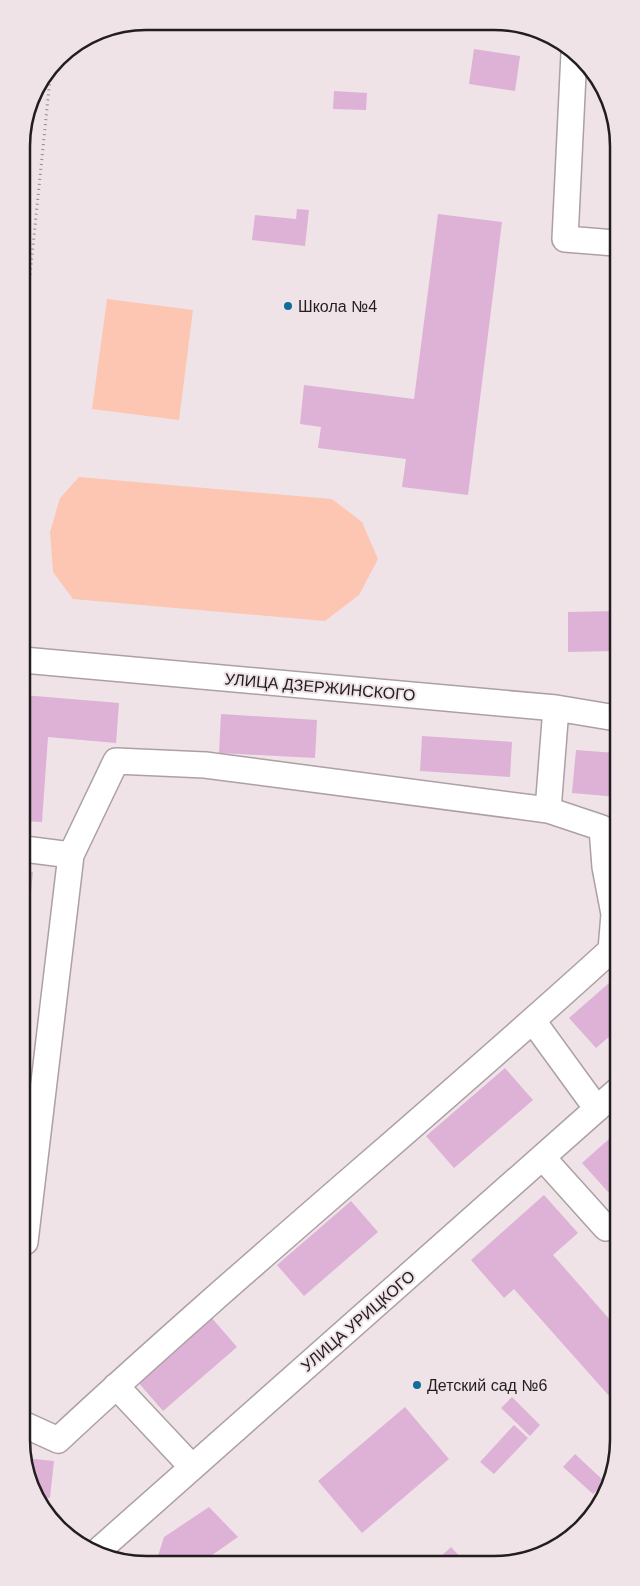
<svg xmlns="http://www.w3.org/2000/svg" width="640" height="1586" font-family="Arial,sans-serif">
	<style>
		.green { fill: #fcc6b2 }
		.building { fill: #ddb2d6 }
		.lines { fill: none; stroke-linecap: round; stroke-linejoin: round }
		.minor-casing { stroke: #aca0a4; stroke-width: 28 }
		.path { stroke: #90888b; stroke-width: 3; stroke-dasharray: 1 4; stroke-linecap: butt }
		.minor { stroke: #fff; stroke-width: 25 }
		.poi-dot { fill: #0f6d9c; stroke: #efe3e7; stroke-width: 2 }
		.labels { text-anchor: middle; dominant-baseline: central; stroke-width: 4; stroke-linejoin: round; paint-order: stroke }
		.poi-label { font-size: 16px; fill: #221d1f; stroke: #efe3e7; text-anchor: start }
		.street-label { font-size: 16px; fill: #221d1f; stroke: #efe3e7 }
		.rim { fill: none; stroke: #221d1f; stroke-width: 2.5 }
	</style>
	<rect width="100%" height="100%" fill="#efe3e7"/>
	<path class="green" d="M 107,299 L 193,310 L 179,420 L 92,409 Z
		M 79,477 L 332,499 L 362,522 L 378,559 L 359,595 L 325,621 L 73,599 L 53,572 L 50,532 L 60,498 Z"/>
	<path class="building" d="M 474,49 L 520,56 L 515,91 L 469,84 Z
		M 334,91 L 367,93 L 366,110 L 333,109 Z
		M 297,209 L 309,210 L 305,246 L 252,240 L 255,215 L 296,219 Z
		M 438,214 L 502,222 L 468,495 L 402,487 L 406,459 L 318,448 L 321,427 L 300,424 L 304,385 L 414,399 Z
		M 616,611 L 616,651 L 568,652 L 568,612 Z
		M 23,695 L 119,703 L 116,743 L 48,737 L 42,822 L 24,821 Z
		M 221,714 L 317,720 L 315,758 L 219,753 Z
		M 422,736 L 512,742 L 510,777 L 420,771 Z
		M 576,750 L 616,753 L 617,797 L 572,793 Z
		M 24,871 L 33,872 L 25,954 L 24,954 Z
		M 617,976 L 617,1030 L 596,1048 L 569,1018 Z
		M 505,1068 L 533,1100 L 454,1168 L 426,1136 Z
		M 618,1131 L 618,1203 L 582,1163 Z
		M 544,1195 L 578,1233 L 553,1255 L 618,1329 L 618,1406 L 514,1289 L 504,1298 L 471,1260 Z
		M 351,1201 L 378,1232 L 304,1296 L 277,1265 Z
		M 211,1317 L 237,1347 L 163,1411 L 137,1381 Z
		M 512,1397 L 540,1425 L 530,1436 L 501,1408 Z
		M 405,1407 L 449,1459 L 362,1533 L 318,1481 Z
		M 514,1425 L 528,1438 L 494,1474 L 480,1462 Z
		M 575,1454 L 605,1482 L 593,1494 L 563,1467 Z
		M 25,1458 L 54,1461 L 50,1498 L 40,1497 L 25,1472 Z
		M 209,1507 L 238,1537 L 202,1562 L 156,1562 L 164,1537 Z
		M 451,1547 L 464,1561 L 440,1561 L 438,1559 Z"/>
	<g class="lines">
		<g class="minor-casing">
			<path id="minor" d="M 574,53 L 565,239 L 615,243
				M 23,660 L 556,708 L 616,718
				M 548,810 L 556,708
				M 24,849 L 71,855
				M 533,1021 L 597,1109
				M 543,1158 L 606,1228 L 618,1223
				M 25,1242 L 71,855 L 116,761 L 205,765 L 548,810 L 602,828 L 605,867 L 614,914 L 611,950 C 429,1116 238,1272 58,1440 L 25,1425
				M 116,1386 L 192,1467
				M 99,1550 L 617,1091"/>
		</g>
		<path class="path" d="M 22,354 L 51,69"/>
		<use href="#minor" class="minor"/>
	</g>
	<g class="poi-dot">
		<circle cx="288" cy="306" r="5"/>
		<circle cx="417" cy="1385" r="5"/>
	</g>
	<g class="labels">
		<g class="poi-label">
			<text x="298" y="306">Школа №4</text>
			<text x="427" y="1385">Детский сад №6</text>
		</g>
		<g class="street-label">
			<text transform="translate(320 687) rotate(5)">УЛИЦА ДЗЕРЖИНСКОГО</text>
			<text transform="translate(358 1321) rotate(-41)">УЛИЦА УРИЦКОГО</text>
		</g>
	</g>
	<path d="M0 0H640V1586H0ZM146 30H494A116 116 0 0 1 610 146V1440A116 116 0 0 1 494 1556H146A116 116 0 0 1 30 1440V146A116 116 0 0 1 146 30Z" fill="#efe3e7" fill-rule="evenodd"/>
	<path class="rim" d="M146 30H494A116 116 0 0 1 610 146V1440A116 116 0 0 1 494 1556H146A116 116 0 0 1 30 1440V146A116 116 0 0 1 146 30Z"/>
</svg>
